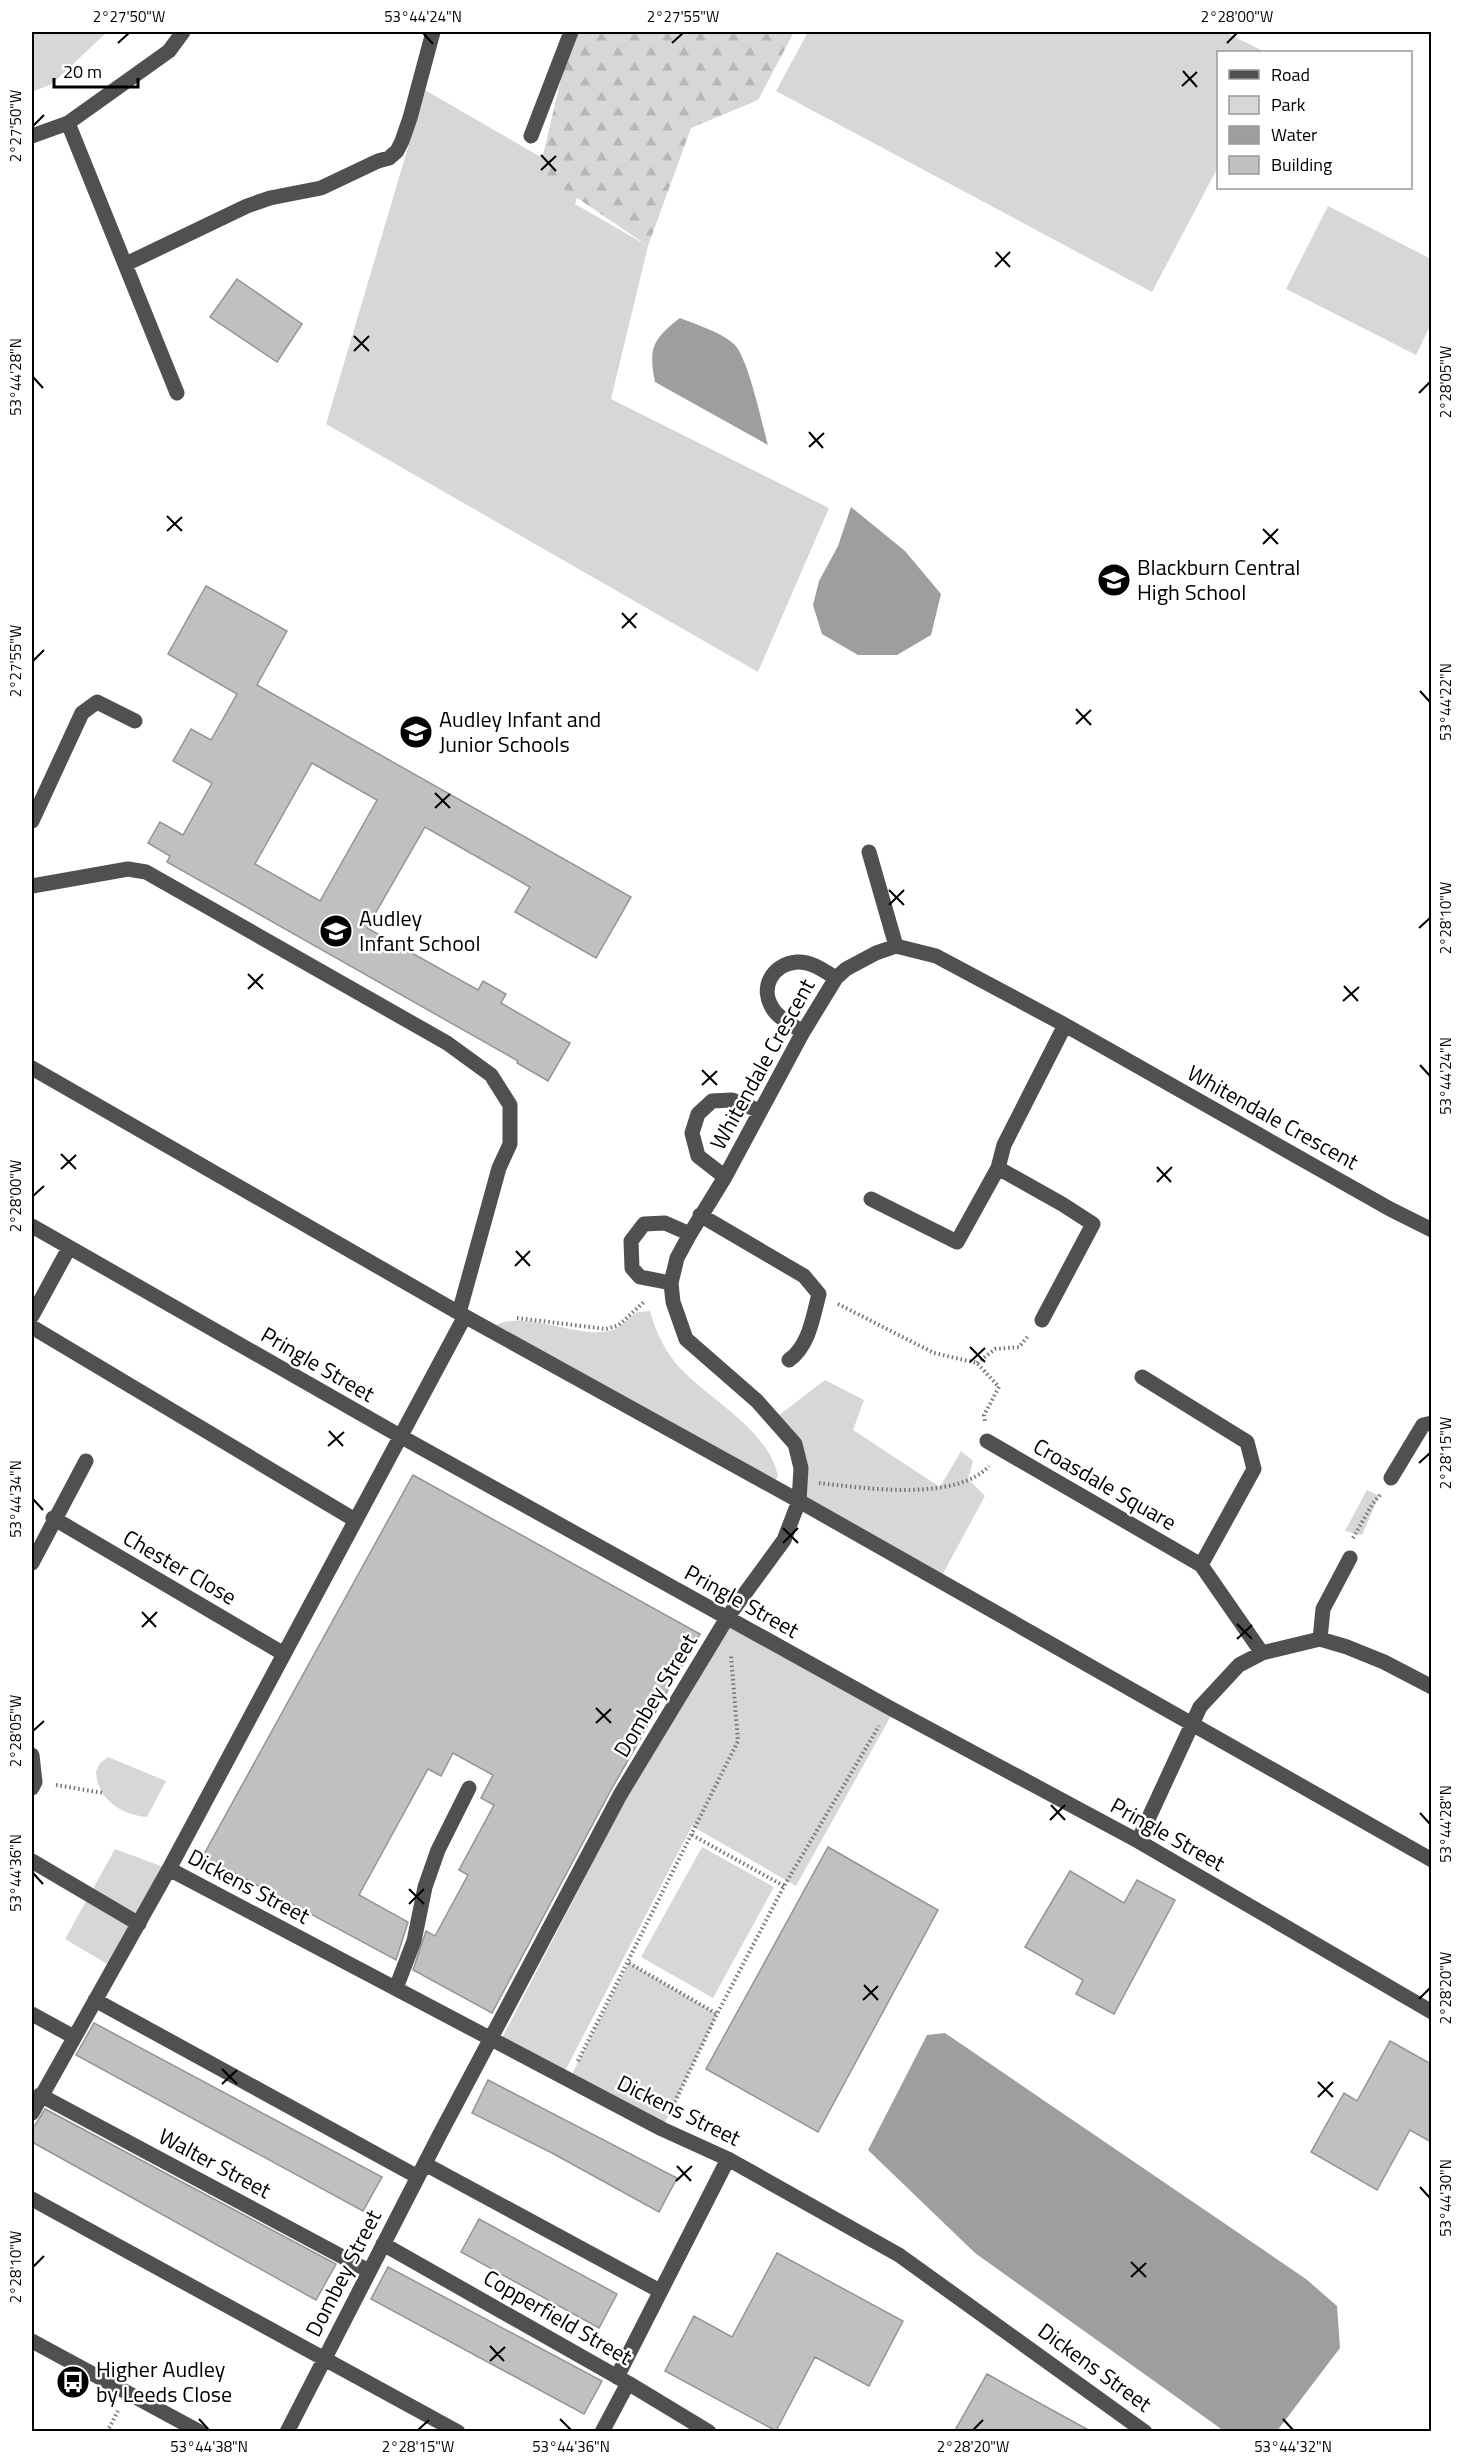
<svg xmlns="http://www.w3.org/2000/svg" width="1463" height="2463" font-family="'Titillium Web',sans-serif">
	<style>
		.green { fill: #d7d7d7 }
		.forest { fill: url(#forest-firs) }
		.water { fill: #9e9e9e }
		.building { fill: #c0c0c0; stroke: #949494; stroke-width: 1.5; fill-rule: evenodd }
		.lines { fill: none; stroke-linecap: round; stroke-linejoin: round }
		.path { stroke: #727272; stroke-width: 4; stroke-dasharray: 1.5 3; stroke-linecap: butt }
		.minor { stroke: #505050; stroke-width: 15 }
		.ticks { fill: none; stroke: #000; stroke-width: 2 }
		.labels { text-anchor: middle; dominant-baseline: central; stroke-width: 5; stroke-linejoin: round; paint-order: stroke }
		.poi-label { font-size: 22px; fill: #000; stroke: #fff; text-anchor: start }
		.street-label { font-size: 22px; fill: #000; stroke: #fff }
		.neatline { fill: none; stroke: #000; stroke-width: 2 }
		.ticks-label { font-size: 15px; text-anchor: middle; fill: #000 }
	</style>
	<defs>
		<pattern id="forest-firs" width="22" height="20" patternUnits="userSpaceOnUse" patternTransform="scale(1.5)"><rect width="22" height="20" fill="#d7d7d7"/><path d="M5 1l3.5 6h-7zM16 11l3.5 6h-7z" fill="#b7b7b7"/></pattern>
	</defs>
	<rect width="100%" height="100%" fill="#fff"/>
	<path class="green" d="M 32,32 L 107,32 L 52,84 L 32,92 Z
		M 808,32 L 1225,32 L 1265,52 L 1218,52 L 1218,167 L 1152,292 L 776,91 Z
		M 425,90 L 582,181 L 575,204 L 648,246 L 611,399 L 829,508 L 758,672 L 326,424 Z
		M 1328,206 L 1431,259 L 1431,324 L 1416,355 L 1286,289 Z
		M 650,1311 C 656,1332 665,1352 680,1368 C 710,1400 770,1431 778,1477 L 774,1481 L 496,1325 C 527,1310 574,1338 609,1331 C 621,1329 626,1319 636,1313 C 639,1311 645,1312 650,1311 Z
		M 825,1380 L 864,1400 L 853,1430 L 940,1487 L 961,1451 L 973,1461 L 968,1479 L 985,1496 L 939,1581 L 799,1501 L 801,1468 L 774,1419 Z
		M 1367,1490 L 1379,1496 L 1362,1535 L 1345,1531 Z
		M 727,1618 L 892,1714 L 796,1886 L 692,1826 L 564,2073 L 501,2040 L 625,1800 Z
		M 108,1757 L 166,1781 L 147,1817 C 121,1815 97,1799 96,1771 L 100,1763 Z
		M 702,1847 L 774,1887 L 713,1998 L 641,1957 Z
		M 115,1849 L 169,1869 L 114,1968 L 65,1939 Z
		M 629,1963 L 717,2014 L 662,2129 L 569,2080 Z"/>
	<path class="forest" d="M 572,32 L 794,32 L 758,100 L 691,128 L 648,246 L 539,172 Z"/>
	<path class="water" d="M 680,318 C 698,325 720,332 734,344 C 748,357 762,424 768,445 L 655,382 C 648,348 653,339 680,318 Z
		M 851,507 L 905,551 L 941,594 L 931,635 L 897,655 L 858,655 L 822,634 L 813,605 L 819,581 L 838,546 Z
		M 945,2033 L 1306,2279 L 1337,2306 L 1340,2348 L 1277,2431 L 1224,2431 L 975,2253 L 868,2150 L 927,2035 Z"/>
	<path class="building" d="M 237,279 L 302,324 L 277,362 L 210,317 Z
		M 206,586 L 287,631 L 257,685 L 631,897 L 596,958 L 515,912 L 530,887 L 425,827 L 367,928 L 478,990 L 483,981 L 506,994 L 501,1003 L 570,1043 L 548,1081 L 517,1063 L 518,1061 L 167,862 L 170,856 L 148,843 L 160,822 L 183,835 L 212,783 L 173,761 L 191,729 L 211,740 L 237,694 L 168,654 ZM 312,763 L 377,800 L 320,901 L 255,864 Z
		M 413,1475 L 700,1634 L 611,1790 L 492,2013 L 413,1970 L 426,1931 L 435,1936 L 468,1875 L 459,1870 L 494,1805 L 481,1798 L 493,1775 L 453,1753 L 441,1776 L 428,1769 L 359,1895 L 408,1922 L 396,1960 L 203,1856 Z
		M 828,1847 L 938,1910 L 818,2132 L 706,2069 Z
		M 1070,1871 L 1124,1903 L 1137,1880 L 1175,1900 L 1114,2014 L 1076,1994 L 1083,1980 L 1025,1947 Z
		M 94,2023 L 382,2177 L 363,2211 L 76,2055 Z
		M 1390,2041 L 1431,2064 L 1431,2142 L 1410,2130 L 1377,2190 L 1311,2152 L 1344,2093 L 1357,2101 Z
		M 488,2080 L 677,2178 L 659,2212 L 552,2153 L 472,2113 Z
		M 45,2109 L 336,2264 L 316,2300 L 32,2142 L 32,2130 Z
		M 479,2219 L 617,2294 L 599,2328 L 461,2252 Z
		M 777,2253 L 903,2321 L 869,2386 L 815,2357 L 776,2431 L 665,2371 L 694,2316 L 732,2337 Z
		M 388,2267 L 602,2381 L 584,2414 L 371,2299 Z
		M 987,2374 L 1092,2432 L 954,2432 Z"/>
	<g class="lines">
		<path class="path" d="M 838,1304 L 934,1353 L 977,1363 L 999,1387 L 984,1415 L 985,1422
			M 517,1318 L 606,1329 L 619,1325 L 645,1301
			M 977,1363 L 995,1349 L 1019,1347 L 1029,1335
			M 819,1483 C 864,1488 956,1502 989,1466
			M 1353,1538 L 1373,1503 L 1381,1494
			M 56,1785 L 104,1793
			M 692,1835 L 784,1886
			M 629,1963 L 717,2014
			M 578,2061 L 738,1741 L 731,1656
			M 671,2110 L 717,2014 L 784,1886 L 879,1726
			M 107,2432 L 118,2411"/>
		<path class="minor" d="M 68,123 L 177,393
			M 32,136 L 68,123 L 169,51 L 183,32
			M 531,136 L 571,32
			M 126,264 L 247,206 L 270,198 L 321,188 L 378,161 L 389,158 L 397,151 L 402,141 L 410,118 L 433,32
			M 32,821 L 82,713 L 97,702 L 135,721
			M 869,852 L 896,946
			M 32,886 L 128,869 L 146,872 L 447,1043 L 491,1075 L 510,1105 L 510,1144 L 499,1168 L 459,1313
			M 803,1032 C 794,1026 778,1018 773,1009 C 759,988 772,964 797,962 C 812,961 824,971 836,978
			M 32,1068 L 459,1313 L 799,1501 L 1432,1860
			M 998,1168 L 1062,1204 L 1093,1224 L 1042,1320
			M 725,1177 L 698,1156 L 692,1133 L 698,1114 L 712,1101 L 732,1100 L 760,1111
			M 871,1199 L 957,1242 L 998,1168 L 1004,1145 L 1065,1025
			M 700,1215 L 804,1276 L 819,1294 C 813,1317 809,1346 789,1360
			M 32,1226 L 400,1436 L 890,1708 L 1138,1841 L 1432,2012
			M 671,1283 L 640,1277 L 632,1268 L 631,1241 L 644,1224 L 665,1223 L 690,1234
			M 32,1316 L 69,1248
			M 32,1327 L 355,1520
			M 1142,1377 L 1247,1442 L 1254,1469 L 1201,1565
			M 987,1441 L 1201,1565 L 1262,1653
			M 1391,1478 L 1423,1425 L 1432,1423
			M 53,1518 L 284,1654
			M 32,1563 L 86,1461
			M 1320,1639 L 1323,1609 L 1350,1558
			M 32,1755 L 35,1782 L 32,1788
			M 1138,1841 L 1200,1707 L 1239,1665 L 1262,1653 L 1320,1639 L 1347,1647 L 1384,1662 L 1432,1687
			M 32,1861 L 139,1924
			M 169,1869 L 662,2129 L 728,2159 L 899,2255 L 1145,2432
			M 396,1988 L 414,1941 L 425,1887 L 438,1850 L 469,1788
			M 95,2000 L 418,2177
			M 32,2014 L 74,2037
			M 40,2095 L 369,2271
			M 32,2113 L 169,1869 L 465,1316
			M 425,2164 L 660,2291
			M 32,2199 L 458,2432
			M 383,2244 L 628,2383 L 709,2432
			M 32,2341 L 200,2432
			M 617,2377 L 728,2159
			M 287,2432 L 440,2134 L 620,1795 L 727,1618 L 784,1540 L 799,1501 L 801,1468 L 795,1444 L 757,1401 L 686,1339 L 673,1302 L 671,1283 L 677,1258 L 690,1234 L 725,1177 L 803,1032 L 836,978 L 846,969 L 876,953 L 896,946 L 936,956 L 1065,1025 L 1390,1209 L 1432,1230
			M 602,2432 L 628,2383"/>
	</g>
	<path class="ticks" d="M 423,33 L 433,44M 118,43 L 129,33M 672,43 L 683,33M 1227,43 L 1237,33M 1183,71 L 1197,87M 1182,86 L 1197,72M 33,126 L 44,115M 541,155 L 556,171M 541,170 L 556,156M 996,252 L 1010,267M 995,267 L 1010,252M 354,336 L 369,351M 354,351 L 369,336M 33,377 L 43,388M 1419,393 L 1430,382M 809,432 L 823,448M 809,447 L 824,433M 167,516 L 182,531M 1263,529 L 1278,544M 167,531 L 182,517M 1263,544 L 1278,529M 622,613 L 636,628M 622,628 L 637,613M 33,661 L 44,650M 1420,691 L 1430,702M 1076,709 L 1091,725M 1076,724 L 1091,710M 435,793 L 450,808M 435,808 L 450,794M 889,890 L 904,905M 889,905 L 904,890M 1419,928 L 1430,918M 248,974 L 263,989M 1344,986 L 1358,1001M 248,989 L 263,974M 1343,1001 L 1359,987M 1420,1065 L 1430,1076M 702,1070 L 717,1085M 702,1085 L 717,1071M 61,1154 L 76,1169M 1157,1167 L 1171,1182M 61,1169 L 76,1155M 1157,1182 L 1172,1167M 33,1196 L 44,1186M 516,1251 L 530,1266M 515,1266 L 530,1251M 970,1347 L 985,1362M 970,1362 L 985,1348M 329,1431 L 343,1446M 328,1446 L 344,1432M 1419,1463 L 1430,1453M 33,1499 L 43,1510M 783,1528 L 798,1543M 783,1543 L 798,1528M 142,1612 L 156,1627M 1237,1624 L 1252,1639M 142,1627 L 157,1612M 1237,1639 L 1252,1625M 596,1708 L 611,1723M 596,1723 L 611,1709M 33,1731 L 44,1721M 1051,1805 L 1065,1820M 1420,1813 L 1430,1824M 1050,1820 L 1065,1805M 33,1873 L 43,1884M 409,1889 L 424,1904M 409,1904 L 424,1889M 864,1985 L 878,2000M 1419,1999 L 1430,1988M 863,2000 L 878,1986M 222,2069 L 237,2084M 1318,2082 L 1333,2097M 222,2084 L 237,2070M 1318,2097 L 1333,2082M 677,2166 L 691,2181M 676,2181 L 692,2166M 1420,2187 L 1430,2198M 1131,2262 L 1146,2277M 33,2267 L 44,2256M 1131,2277 L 1146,2263M 490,2346 L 504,2361M 490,2361 L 505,2347M 199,2419 L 209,2430M 560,2419 L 571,2430M 1283,2419 L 1293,2430M 418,2430 L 429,2420M 973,2430 L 983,2420"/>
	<defs>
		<g id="school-disc" transform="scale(1.725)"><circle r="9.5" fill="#000" stroke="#fff"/><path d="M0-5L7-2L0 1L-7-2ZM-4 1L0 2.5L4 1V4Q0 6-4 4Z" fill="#fff"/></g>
		<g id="bus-disc" transform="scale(1.725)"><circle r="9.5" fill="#000" stroke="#fff"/><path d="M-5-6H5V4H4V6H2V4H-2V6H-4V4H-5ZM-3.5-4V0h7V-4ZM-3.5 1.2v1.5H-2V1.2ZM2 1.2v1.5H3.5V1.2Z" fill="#fff"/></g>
	</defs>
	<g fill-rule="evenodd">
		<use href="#school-disc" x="1114" y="580"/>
		<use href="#school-disc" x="416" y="732"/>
		<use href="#school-disc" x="336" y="931"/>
		<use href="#bus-disc" x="73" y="2382"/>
	</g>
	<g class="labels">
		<g class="poi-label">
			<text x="1137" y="567">Blackburn Central<tspan x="1137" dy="25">High School</tspan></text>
			<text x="439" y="719">Audley Infant and<tspan x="439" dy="25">Junior Schools</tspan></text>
			<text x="359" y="918">Audley<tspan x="359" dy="25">Infant School</tspan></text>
			<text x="96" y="2369">Higher Audley<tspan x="96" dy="25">by Leeds Close</tspan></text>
		</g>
		<g class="street-label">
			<text transform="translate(762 1064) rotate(-61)">Whitendale Crescent</text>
			<text transform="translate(1273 1117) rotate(29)">Whitendale Crescent</text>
			<text transform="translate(318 1364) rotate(30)">Pringle Street</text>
			<text transform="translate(1105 1484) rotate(30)">Croasdale Square</text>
			<text transform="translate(180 1567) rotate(30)">Chester Close</text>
			<text transform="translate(742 1601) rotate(29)">Pringle Street</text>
			<text transform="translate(655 1695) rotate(-59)">Dombey Street</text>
			<text transform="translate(1168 1834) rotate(29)">Pringle Street</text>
			<text transform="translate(249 1886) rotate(28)">Dickens Street</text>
			<text transform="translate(679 2110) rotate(26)">Dickens Street</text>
			<text transform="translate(215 2163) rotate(28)">Walter Street</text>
			<text transform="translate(343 2273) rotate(-63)">Dombey Street</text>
			<text transform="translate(558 2317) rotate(30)">Copperfield Street</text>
			<text transform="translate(1095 2367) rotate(36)">Dickens Street</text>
		</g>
	</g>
	<rect width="1463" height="2463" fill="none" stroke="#ffffff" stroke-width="66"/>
	<rect x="1217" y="51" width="195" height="138" fill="#ffffff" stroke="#999999" stroke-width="1.5"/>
	<rect x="1229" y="70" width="30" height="9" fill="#505050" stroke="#999999" stroke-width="1.5"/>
	<text x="1271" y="81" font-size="18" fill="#000000">Road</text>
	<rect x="1229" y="96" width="30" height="18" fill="#d7d7d7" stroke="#999999" stroke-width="1.5"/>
	<text x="1271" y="111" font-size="18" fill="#000000">Park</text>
	<rect x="1229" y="126" width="30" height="18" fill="#9e9e9e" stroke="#999999" stroke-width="1.5"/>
	<text x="1271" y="141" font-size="18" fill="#000000">Water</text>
	<rect x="1229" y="156" width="30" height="18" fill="#c0c0c0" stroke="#999999" stroke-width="1.5"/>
	<text x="1271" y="171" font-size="18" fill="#000000">Building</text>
	<path d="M54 78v9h84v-9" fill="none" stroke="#000000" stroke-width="3"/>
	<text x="63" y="78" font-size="18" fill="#000000" stroke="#ffffff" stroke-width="4.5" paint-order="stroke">20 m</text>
	<rect x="33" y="33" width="1397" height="2397" class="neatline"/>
	<g class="ticks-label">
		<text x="129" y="22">2°27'50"W</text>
		<text x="423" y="22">53°44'24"N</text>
		<text x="683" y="22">2°27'55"W</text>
		<text x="1237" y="22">2°28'00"W</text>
		<text transform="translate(16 126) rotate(-90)" y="5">2°27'50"W</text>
		<text transform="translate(16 377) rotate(-90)" y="5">53°44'28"N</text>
		<text transform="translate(1446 382) rotate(-90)" y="5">2°28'05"W</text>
		<text transform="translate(16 661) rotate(-90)" y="5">2°27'55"W</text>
		<text transform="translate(1446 702) rotate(-90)" y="5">53°44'22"N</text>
		<text transform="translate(1446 918) rotate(-90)" y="5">2°28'10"W</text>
		<text transform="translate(1446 1076) rotate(-90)" y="5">53°44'24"N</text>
		<text transform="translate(16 1196) rotate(-90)" y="5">2°28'00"W</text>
		<text transform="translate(1446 1453) rotate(-90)" y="5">2°28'15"W</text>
		<text transform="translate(16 1499) rotate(-90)" y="5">53°44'34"N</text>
		<text transform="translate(16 1731) rotate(-90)" y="5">2°28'05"W</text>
		<text transform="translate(1446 1824) rotate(-90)" y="5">53°44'28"N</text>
		<text transform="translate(16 1873) rotate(-90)" y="5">53°44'36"N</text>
		<text transform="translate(1446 1988) rotate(-90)" y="5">2°28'20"W</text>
		<text transform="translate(1446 2198) rotate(-90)" y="5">53°44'30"N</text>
		<text transform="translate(16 2267) rotate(-90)" y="5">2°28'10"W</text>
		<text x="209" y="2452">53°44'38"N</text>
		<text x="418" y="2452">2°28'15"W</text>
		<text x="571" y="2452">53°44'36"N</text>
		<text x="973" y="2452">2°28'20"W</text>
		<text x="1293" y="2452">53°44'32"N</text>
	</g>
</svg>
